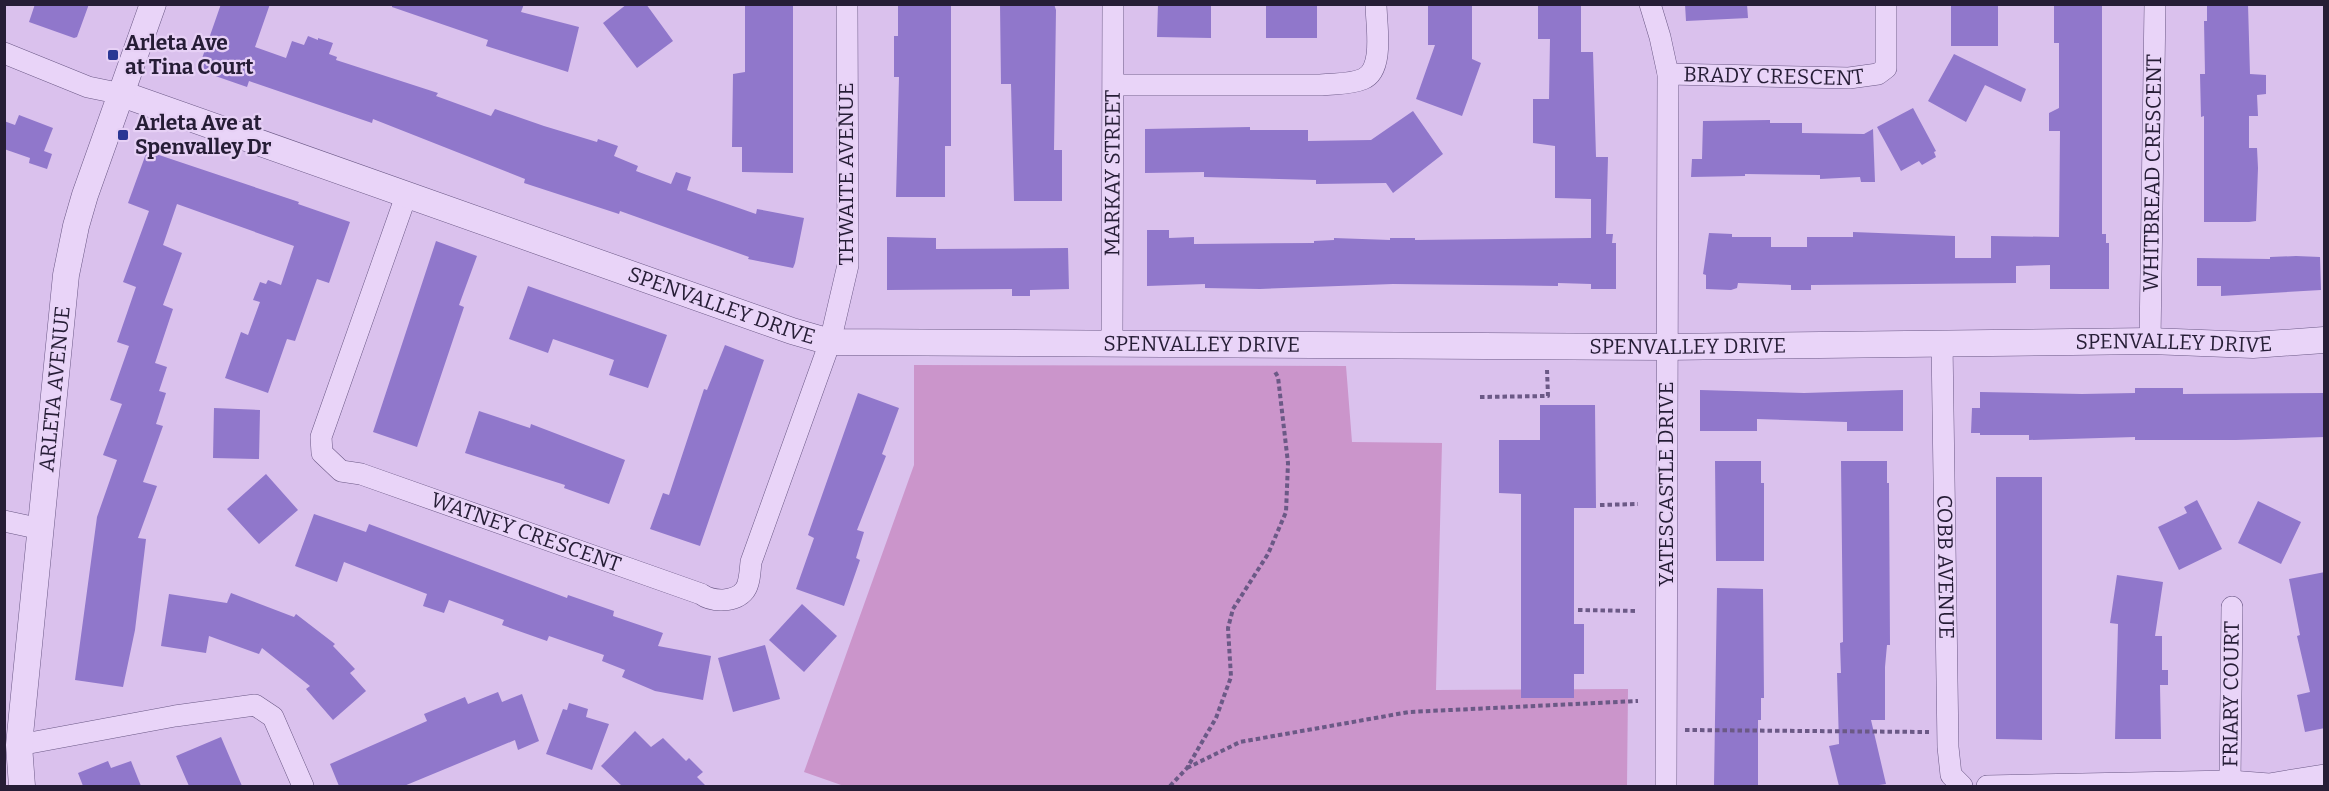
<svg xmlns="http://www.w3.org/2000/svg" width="2329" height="791" font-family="Bitter,serif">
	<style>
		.green { fill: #cb95cb }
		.building { fill: #9077cb }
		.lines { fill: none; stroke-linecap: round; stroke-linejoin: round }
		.minor-casing { stroke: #6b5986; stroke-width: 22 }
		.tertiary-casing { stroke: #6b5986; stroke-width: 27 }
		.path { stroke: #6b5986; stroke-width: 4; stroke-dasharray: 4.5 3; stroke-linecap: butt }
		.minor { stroke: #e9d4f8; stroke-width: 21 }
		.tertiary { stroke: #e9d4f8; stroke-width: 26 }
		.poi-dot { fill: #2a3794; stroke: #e6d0f5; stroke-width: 2 }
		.labels { text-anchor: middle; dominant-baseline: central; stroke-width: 4.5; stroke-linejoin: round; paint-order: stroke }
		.poi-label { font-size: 21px; font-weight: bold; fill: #261d36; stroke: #e6d0f5; text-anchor: start }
		.street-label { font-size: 21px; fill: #261d36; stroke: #e6d0f5 }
	</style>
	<rect width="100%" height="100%" fill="#dac1ed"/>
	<path class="green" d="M 914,365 L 1346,366 L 1352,442 L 1442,443 L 1436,690 L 1628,689 L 1627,786 L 844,786 L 804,772 L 914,465 Z"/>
	<path class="building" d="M 35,4 L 89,4 L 77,37 L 74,38 L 29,22 Z
		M 221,4 L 270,4 L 255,47 L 286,58 L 292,41 L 304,45 L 308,36 L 318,40 L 318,38 L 333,43 L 329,54 L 337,57 L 336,60 L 438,93 L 436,96 L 491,116 L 495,109 L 544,126 L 597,142 L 598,139 L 618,146 L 614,156 L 638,166 L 636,171 L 671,184 L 676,172 L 691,177 L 687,190 L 756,214 L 757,209 L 804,218 L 795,263 L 793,268 L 748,259 L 749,257 L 620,211 L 619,214 L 524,183 L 525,179 L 373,119 L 372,123 L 249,81 L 247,87 L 198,70 Z
		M 392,4 L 524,4 L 521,12 L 579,27 L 568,72 L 486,46 L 488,40 L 392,7 Z
		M 627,4 L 646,4 L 673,41 L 637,68 L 603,23 Z
		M 745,4 L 793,4 L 793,173 L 742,172 L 742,147 L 732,147 L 733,74 L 745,72 Z
		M 898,4 L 951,4 L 951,146 L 945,146 L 945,197 L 896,197 L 899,77 L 894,77 L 894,36 L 898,36 Z
		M 1000,4 L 1054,4 L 1056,10 L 1054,150 L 1062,150 L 1062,201 L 1014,201 L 1011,84 L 1001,84 Z
		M 1158,4 L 1211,4 L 1211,38 L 1157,37 Z
		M 1266,4 L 1317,4 L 1317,38 L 1266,38 Z
		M 1428,4 L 1472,4 L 1472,59 L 1481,63 L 1462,116 L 1416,99 L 1435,45 L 1428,45 Z
		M 1538,4 L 1581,4 L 1581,52 L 1593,52 L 1596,157 L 1608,157 L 1606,234 L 1613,234 L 1612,243 L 1616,243 L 1616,289 L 1591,289 L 1591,284 L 1558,283 L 1558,286 L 1393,284 L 1260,289 L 1205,288 L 1205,284 L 1147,286 L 1147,230 L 1169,230 L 1169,238 L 1194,237 L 1194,244 L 1314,243 L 1314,241 L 1334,240 L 1334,238 L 1390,240 L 1390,238 L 1415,238 L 1415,240 L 1591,238 L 1591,199 L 1555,198 L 1555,146 L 1533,143 L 1533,99 L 1549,99 L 1550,39 L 1538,39 Z
		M 1685,4 L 1747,4 L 1748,18 L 1686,21 Z
		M 1951,4 L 1998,4 L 1998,46 L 1951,46 Z
		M 2054,4 L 2102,4 L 2102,234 L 2106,234 L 2106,243 L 2109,243 L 2109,289 L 2050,289 L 2050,265 L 2016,266 L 2016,283 L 1811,285 L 1811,290 L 1791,290 L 1791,285 L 1738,283 L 1737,288 L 1731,290 L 1706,289 L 1706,275 L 1703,274 L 1709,233 L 1732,234 L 1732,237 L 1771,237 L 1771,247 L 1807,247 L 1807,237 L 1853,237 L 1853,232 L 1955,236 L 1955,258 L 1991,258 L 1991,236 L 2059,237 L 2060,131 L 2049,131 L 2049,113 L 2059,108 L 2059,43 L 2054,43 Z
		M 2207,4 L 2248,4 L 2250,74 L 2266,75 L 2266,94 L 2257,95 L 2258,116 L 2249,116 L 2249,148 L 2257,148 L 2258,168 L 2256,221 L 2249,222 L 2204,222 L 2204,116 L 2201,117 L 2200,74 L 2205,74 L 2204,21 L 2207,21 Z
		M 1954,54 L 2026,89 L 2021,102 L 1985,85 L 1966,122 L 1928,101 Z
		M 1913,108 L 1936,151 L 1934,152 L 1936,157 L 1922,165 L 1919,161 L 1901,171 L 1877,127 Z
		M 1413,111 L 1443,154 L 1393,193 L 1386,183 L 1316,184 L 1316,180 L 1204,177 L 1204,172 L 1145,173 L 1145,129 L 1250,127 L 1250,130 L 1308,130 L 1308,141 L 1371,140 Z
		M 19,115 L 53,128 L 44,151 L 52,154 L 47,169 L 29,163 L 30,158 L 4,149 L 4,121 L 15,125 Z
		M 1770,120 L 1770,123 L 1802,123 L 1802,133 L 1864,134 L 1873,129 L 1875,182 L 1861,182 L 1860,177 L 1820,179 L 1820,175 L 1745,174 L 1745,176 L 1691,177 L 1692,159 L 1702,159 L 1703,121 Z
		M 147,151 L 299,202 L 298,204 L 350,222 L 329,283 L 317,279 L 295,341 L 287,339 L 268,393 L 225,378 L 241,332 L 248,335 L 260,302 L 253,300 L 260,282 L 266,284 L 268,280 L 281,285 L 294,246 L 177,204 L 163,245 L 182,253 L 163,305 L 173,309 L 155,363 L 167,367 L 159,391 L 166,393 L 156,424 L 163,426 L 143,482 L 157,486 L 138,538 L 146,539 L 135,630 L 123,687 L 75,680 L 97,517 L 117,460 L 103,455 L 122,404 L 110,400 L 129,346 L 117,342 L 136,287 L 123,282 L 149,211 L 128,203 Z
		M 887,237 L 936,238 L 936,249 L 1068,248 L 1069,289 L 1030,290 L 1030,296 L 1012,296 L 1012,289 L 887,290 Z
		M 436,241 L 477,256 L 459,305 L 464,307 L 417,447 L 373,432 Z
		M 2296,256 L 2320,257 L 2321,290 L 2221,296 L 2221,286 L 2197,286 L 2197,258 L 2270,259 L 2270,257 Z
		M 528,286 L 667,335 L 648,388 L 609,375 L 614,360 L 553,339 L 548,353 L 509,339 Z
		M 725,345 L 764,360 L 700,546 L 650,529 L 663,493 L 669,495 L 704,389 L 707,390 Z
		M 2135,388 L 2183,388 L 2183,394 L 2325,393 L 2325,437 L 2236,440 L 2135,440 L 2135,437 L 2029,440 L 2029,435 L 1980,435 L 1980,433 L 1971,433 L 1972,408 L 1980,408 L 1980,392 L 2082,394 L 2135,393 Z
		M 1700,390 L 1804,393 L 1903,390 L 1903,431 L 1847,431 L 1847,422 L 1757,419 L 1757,431 L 1700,431 Z
		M 858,393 L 899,408 L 882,454 L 886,456 L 857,530 L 864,532 L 856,558 L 860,560 L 844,606 L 796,589 L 814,538 L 808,535 Z
		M 1540,405 L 1595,405 L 1596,508 L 1574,508 L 1574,624 L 1584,624 L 1584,674 L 1574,674 L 1574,698 L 1521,698 L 1521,494 L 1499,493 L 1499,440 L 1540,440 Z
		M 214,408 L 260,410 L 259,459 L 213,458 Z
		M 479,411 L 530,428 L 531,424 L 625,460 L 609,504 L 564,488 L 565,485 L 465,453 Z
		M 1715,461 L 1761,461 L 1761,483 L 1764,483 L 1764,561 L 1716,561 Z
		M 1841,461 L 1887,461 L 1887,483 L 1889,483 L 1890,645 L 1887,645 L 1885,667 L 1885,720 L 1871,720 L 1886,784 L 1872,786 L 1839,786 L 1829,746 L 1839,744 L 1837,673 L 1841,673 L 1840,643 L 1843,642 Z
		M 266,474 L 298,510 L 259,544 L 227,509 Z
		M 1996,477 L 2042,477 L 2042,740 L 1996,739 Z
		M 2197,500 L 2222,549 L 2179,570 L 2158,527 L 2187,513 L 2184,507 Z
		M 2258,501 L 2301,522 L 2281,564 L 2238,543 Z
		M 314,514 L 366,532 L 369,524 L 567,598 L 568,595 L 614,611 L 613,616 L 663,633 L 658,646 L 711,656 L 703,700 L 655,691 L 622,677 L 625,670 L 602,661 L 604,655 L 549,636 L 547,641 L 502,625 L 504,620 L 449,600 L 444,613 L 423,606 L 427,594 L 344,562 L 337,582 L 295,566 Z
		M 2325,572 L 2325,728 L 2305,732 L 2297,695 L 2310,692 L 2297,636 L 2300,635 L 2289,579 Z
		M 2117,575 L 2163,582 L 2155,636 L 2162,636 L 2162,670 L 2168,670 L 2168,685 L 2160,685 L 2161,739 L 2115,739 L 2118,624 L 2110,623 Z
		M 1717,588 L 1763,589 L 1764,698 L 1761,698 L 1761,720 L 1758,720 L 1758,786 L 1714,786 Z
		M 231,593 L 294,617 L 296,614 L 335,644 L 333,646 L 355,669 L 350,673 L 366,691 L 333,720 L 306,689 L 310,686 L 262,648 L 259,654 L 209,636 L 206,653 L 161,646 L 169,594 L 227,603 Z
		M 802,604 L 837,636 L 804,672 L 769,640 Z
		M 765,645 L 780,699 L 733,712 L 718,658 Z
		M 498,692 L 502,702 L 522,694 L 539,741 L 518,750 L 515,740 L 404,786 L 339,786 L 330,764 L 427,721 L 424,714 L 465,697 L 468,704 Z
		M 569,703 L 588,709 L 586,717 L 609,724 L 592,770 L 546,754 L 563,709 L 567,710 Z
		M 635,731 L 651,747 L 663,738 L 686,761 L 689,758 L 703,772 L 697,777 L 706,786 L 622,786 L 601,766 Z
		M 221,737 L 242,786 L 189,786 L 176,756 Z
		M 108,761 L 111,768 L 131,761 L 141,786 L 83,786 L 78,773 Z"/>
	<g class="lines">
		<g class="minor-casing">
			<g id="minor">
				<path d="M 1650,4 L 1660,37 L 1668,74 L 1666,786"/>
				<path d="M 4,53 L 88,87 L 122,94"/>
				<path id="s1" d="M 1668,74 L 1849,78 L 1878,74 L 1886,68 L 1886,4"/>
				<path d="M 1114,85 L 1321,85 C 1335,83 1349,85 1363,79 C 1385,70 1376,24 1376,4"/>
				<path id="s2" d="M 407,193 L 327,420 L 321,437 L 322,453 L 341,471 L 361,474 L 701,594 C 712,602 735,603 745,590 C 750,583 750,570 751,562 L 830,342 L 848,265 L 847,4"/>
				<path id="s3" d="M 2150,341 L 2155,4"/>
				<path id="s4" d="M 1942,342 L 1948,747 L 1951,775 L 1962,786"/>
				<path id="s5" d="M 1112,343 L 1113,4"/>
				<path d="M 4,521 L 41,529"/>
				<path d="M 19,745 L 175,716 L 255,705 L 273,717 L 303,786"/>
				<path id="s6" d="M 2230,781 L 2232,607"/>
				<path d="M 1987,786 L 2230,781 L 2269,784 L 2324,775"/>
			</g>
		</g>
		<g class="tertiary-casing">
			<g id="tertiary">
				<path id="s7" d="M 122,94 L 792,331 L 830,342 L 1666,347 L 2150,341 L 2253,345 L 2324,340"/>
				<path id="s8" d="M 22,786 L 19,745 L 66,275 L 76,226 L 85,195 L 153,4"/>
			</g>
		</g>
		<path class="path" d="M 1480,397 L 1548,396 L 1547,370
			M 1600,505 L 1638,504
			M 1578,610 L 1638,611
			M 1685,730 L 1929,732
			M 1187,768 L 1240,742 L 1409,712 L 1638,701
			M 1170,786 L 1187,768 L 1216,718 L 1231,677 L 1228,628 L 1233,609 L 1268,554 L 1286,512 L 1288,463 L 1278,377 L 1274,370"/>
		<use href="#minor" class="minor"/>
		<use href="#tertiary" class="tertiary"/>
	</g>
	<g class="poi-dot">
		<rect x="107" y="49" width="12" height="12" rx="3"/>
		<rect x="117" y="129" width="12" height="12" rx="3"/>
	</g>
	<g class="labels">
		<g class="poi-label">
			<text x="125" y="43">Arleta Ave<tspan x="125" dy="24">at Tina Court</tspan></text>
			<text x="135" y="123">Arleta Ave at<tspan x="135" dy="24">Spenvalley Dr</tspan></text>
		</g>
		<g class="street-label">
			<text stroke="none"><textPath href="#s1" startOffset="106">BRADY CRESCENT</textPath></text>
			<text stroke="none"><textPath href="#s3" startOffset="168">WHITBREAD CRESCENT</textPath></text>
			<text transform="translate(846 174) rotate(-90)">THWAITE AVENUE</text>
			<text stroke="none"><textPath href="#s5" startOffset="170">MARKAY STREET</textPath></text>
			<text stroke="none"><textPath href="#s7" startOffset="636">SPENVALLEY DRIVE</textPath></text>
			<text stroke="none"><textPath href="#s7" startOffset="2094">SPENVALLEY DRIVE</textPath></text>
			<text stroke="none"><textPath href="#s7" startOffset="1122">SPENVALLEY DRIVE</textPath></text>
			<text stroke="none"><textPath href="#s7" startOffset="1608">SPENVALLEY DRIVE</textPath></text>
			<text stroke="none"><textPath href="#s8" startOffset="399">ARLETA AVENUE</textPath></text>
			<text transform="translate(1666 484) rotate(-90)">YATESCASTLE DRIVE</text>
			<text stroke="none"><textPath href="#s2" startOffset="496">WATNEY CRESCENT</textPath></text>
			<text stroke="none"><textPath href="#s4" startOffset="225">COBB AVENUE</textPath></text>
			<text stroke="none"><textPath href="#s6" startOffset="87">FRIARY COURT</textPath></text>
		</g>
	</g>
	<rect width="2329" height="791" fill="none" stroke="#261d36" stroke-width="12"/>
</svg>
